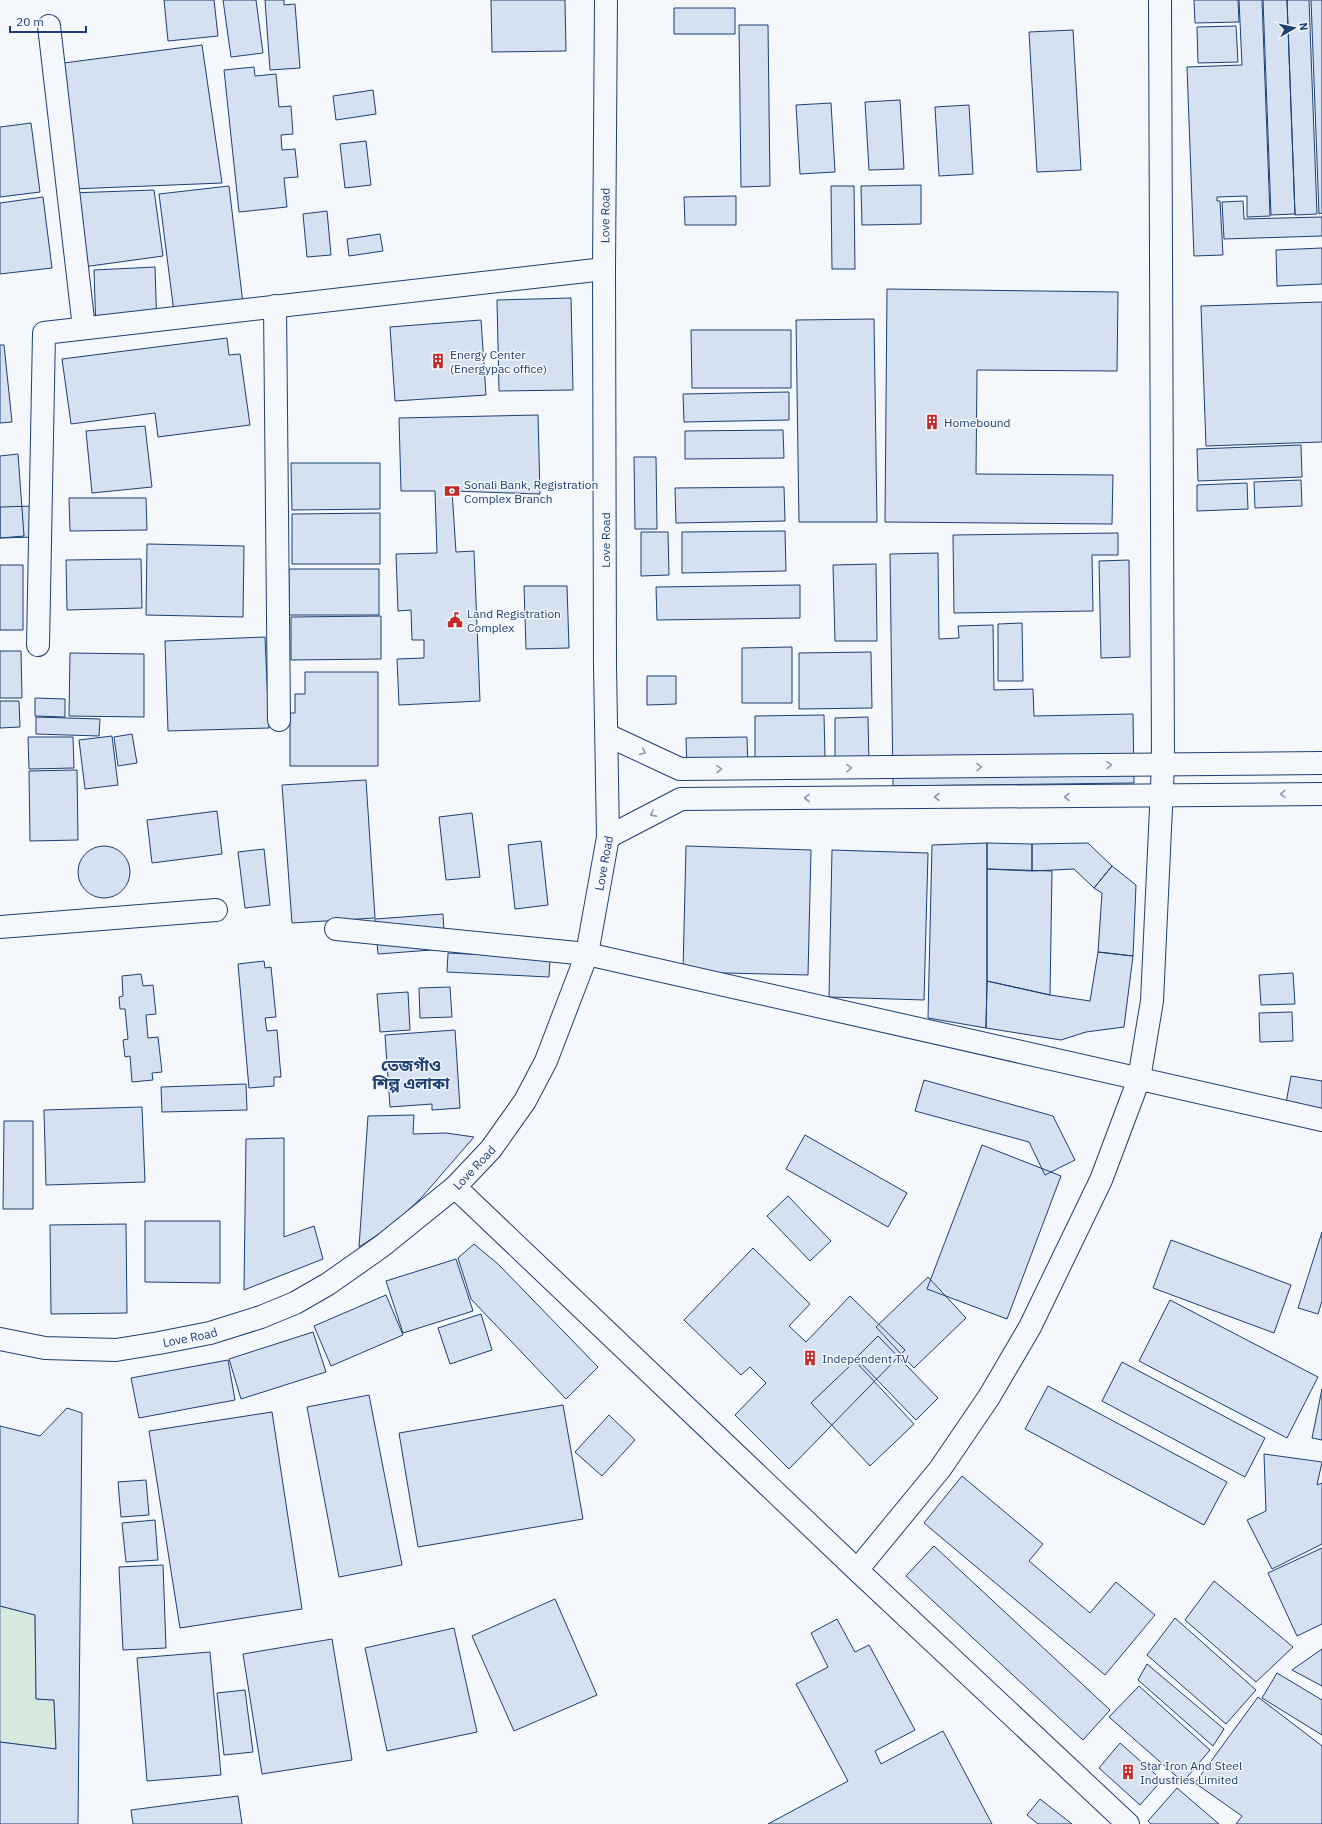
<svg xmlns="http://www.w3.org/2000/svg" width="1322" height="1824" font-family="'IBM Plex Sans','Noto Sans Bengali',sans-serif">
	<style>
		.green { fill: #d7e8df; stroke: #687fa3 }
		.building { fill: #d5e0f0; stroke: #1d3f73 }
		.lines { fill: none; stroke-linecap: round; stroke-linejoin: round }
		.minor-casing { stroke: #1d3f73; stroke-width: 24 }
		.tertiary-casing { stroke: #1d3f73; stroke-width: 24 }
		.secondary-casing { stroke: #1d3f73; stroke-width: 24 }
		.minor { stroke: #f4f7fb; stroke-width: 22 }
		.tertiary { stroke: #f4f7fb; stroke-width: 22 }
		.secondary { stroke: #f4f7fb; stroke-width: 22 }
		.oneway { stroke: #889bb7 }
		.labels { text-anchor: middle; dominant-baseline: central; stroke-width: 3; stroke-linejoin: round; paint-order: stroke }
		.street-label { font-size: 12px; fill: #1d3f73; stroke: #f4f7fb }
		.poi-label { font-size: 12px; fill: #1d3f73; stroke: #f4f7fb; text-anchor: start }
		.district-label { font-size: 16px; font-weight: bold; fill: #1d3f73; stroke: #f4f7fb }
	</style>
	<rect width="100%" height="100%" fill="#f4f7fb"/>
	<path class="green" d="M 0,1606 L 35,1615 L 36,1699 L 54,1700 L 56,1749 L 0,1742 Z"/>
	<path class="building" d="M 164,0 L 214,0 L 218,36 L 168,41 Z
		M 223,0 L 256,0 L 263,53 L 231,57 Z
		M 265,0 L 284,0 L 284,5 L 295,4 L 300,68 L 270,70 Z
		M 491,0 L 565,0 L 566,51 L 492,52 Z
		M 1194,0 L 1238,0 L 1239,22 L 1195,23 Z
		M 1239,0 L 1262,0 L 1270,216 L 1247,217 L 1247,196 L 1217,197 L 1217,201 L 1220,201 L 1223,255 L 1194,256 L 1187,67 L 1242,65 Z
		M 1263,0 L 1287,0 L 1295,214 L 1271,215 Z
		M 1287,0 L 1309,0 L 1317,214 L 1295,215 Z
		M 1311,0 L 1322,0 L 1322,213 L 1319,214 Z
		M 674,8 L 735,8 L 735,34 L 674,34 Z
		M 739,25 L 768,25 L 770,186 L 741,187 Z
		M 1236,26 L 1238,62 L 1198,63 L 1197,27 Z
		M 1073,30 L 1081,170 L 1037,172 L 1029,32 Z
		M 202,45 L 222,183 L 72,189 L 56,64 Z
		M 254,67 L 255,76 L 276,74 L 279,107 L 291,106 L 293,134 L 281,135 L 282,150 L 295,149 L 298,177 L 284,178 L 287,207 L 239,212 L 224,70 Z
		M 373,90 L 376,114 L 336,120 L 333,96 Z
		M 900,100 L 904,169 L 869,170 L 865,102 Z
		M 831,103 L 835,172 L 800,174 L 796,105 Z
		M 969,105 L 973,174 L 939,176 L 935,107 Z
		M 31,123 L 40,192 L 0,197 L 0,127 Z
		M 366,141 L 371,185 L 345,188 L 340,144 Z
		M 921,185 L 921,224 L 862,225 L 861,186 Z
		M 229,186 L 244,312 L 175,320 L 159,194 Z
		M 831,186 L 854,186 L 855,269 L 832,269 Z
		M 154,190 L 163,256 L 83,267 L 71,193 Z
		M 736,196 L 736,225 L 685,225 L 684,197 Z
		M 43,197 L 52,268 L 0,274 L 0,203 Z
		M 1243,201 L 1244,219 L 1322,217 L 1322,236 L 1224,239 L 1222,202 Z
		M 327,211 L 331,255 L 307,257 L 303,214 Z
		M 380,234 L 383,251 L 349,256 L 347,239 Z
		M 1322,248 L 1322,284 L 1277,286 L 1276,250 Z
		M 155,267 L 157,329 L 96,331 L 94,270 Z
		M 887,289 L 1118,292 L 1117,371 L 977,370 L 976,474 L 1113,475 L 1112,524 L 885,522 Z
		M 571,298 L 573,390 L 499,391 L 497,300 Z
		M 1322,302 L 1322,442 L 1206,446 L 1201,306 Z
		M 874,319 L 877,522 L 799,522 L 796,320 Z
		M 481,320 L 486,395 L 395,401 L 390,327 Z
		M 691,330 L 791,330 L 791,388 L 692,388 Z
		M 227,338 L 229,355 L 240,354 L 250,425 L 158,437 L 155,413 L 71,424 L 62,359 Z
		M 0,345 L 4,345 L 12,422 L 0,423 Z
		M 789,392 L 789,420 L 684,422 L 683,394 Z
		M 538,415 L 540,494 L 452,491 L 456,552 L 474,551 L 480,701 L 399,705 L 397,659 L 424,658 L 424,640 L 412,640 L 411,610 L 398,611 L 396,554 L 437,553 L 435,491 L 401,491 L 399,418 Z
		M 145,426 L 152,487 L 92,493 L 86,431 Z
		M 783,430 L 784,458 L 685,459 L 685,431 Z
		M 1301,445 L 1302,477 L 1198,481 L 1197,449 Z
		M 18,454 L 24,536 L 0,538 L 0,456 Z
		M 634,457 L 656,457 L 657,529 L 635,529 Z
		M 291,463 L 380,463 L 380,509 L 292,510 Z
		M 1301,480 L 1302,506 L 1255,508 L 1254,482 Z
		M 1247,483 L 1248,509 L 1197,511 L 1197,485 Z
		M 784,487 L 785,521 L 676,523 L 675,488 Z
		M 69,498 L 146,498 L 147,530 L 70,531 Z
		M 34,506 L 35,537 L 0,538 L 0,507 Z
		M 380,513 L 380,564 L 292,564 L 292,514 Z
		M 785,531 L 786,571 L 682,573 L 682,532 Z
		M 641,532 L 668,532 L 669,575 L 641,576 Z
		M 1118,533 L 1118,555 L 1092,555 L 1093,611 L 954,613 L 953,535 Z
		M 147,544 L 244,546 L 243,617 L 146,615 Z
		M 938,553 L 939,639 L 959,638 L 958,626 L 993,625 L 994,690 L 1033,689 L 1034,716 L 1133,714 L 1134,783 L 893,786 L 890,554 Z
		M 141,559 L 142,608 L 67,610 L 66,560 Z
		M 1129,560 L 1130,657 L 1101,658 L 1099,561 Z
		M 876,564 L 877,641 L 835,641 L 833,565 Z
		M 0,565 L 23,565 L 23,630 L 0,630 Z
		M 289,569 L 379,569 L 379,615 L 289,615 Z
		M 800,585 L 800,618 L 657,620 L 656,587 Z
		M 524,586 L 567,586 L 569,648 L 526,649 Z
		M 381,616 L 381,659 L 291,660 L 291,617 Z
		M 1022,623 L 1023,681 L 998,681 L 998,624 Z
		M 265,637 L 269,728 L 168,731 L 165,641 Z
		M 792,647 L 792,703 L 742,703 L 742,648 Z
		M 0,651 L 21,651 L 22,698 L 0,698 Z
		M 871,652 L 872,708 L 799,709 L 799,653 Z
		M 70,653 L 144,654 L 144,717 L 69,716 Z
		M 305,672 L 378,672 L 378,766 L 290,766 L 290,713 L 295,713 L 295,694 L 305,694 Z
		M 647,676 L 676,676 L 676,704 L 647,705 Z
		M 35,698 L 65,699 L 65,717 L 35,716 Z
		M 0,701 L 19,701 L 20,727 L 0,728 Z
		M 824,715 L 825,757 L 755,758 L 755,716 Z
		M 36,717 L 100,719 L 99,736 L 36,734 Z
		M 868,717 L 869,765 L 835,766 L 835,718 Z
		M 132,734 L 137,763 L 118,766 L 114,737 Z
		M 112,736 L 118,785 L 85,789 L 79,740 Z
		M 28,737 L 73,737 L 74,768 L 29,769 Z
		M 747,737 L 748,769 L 687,770 L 686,738 Z
		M 77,770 L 78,840 L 30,841 L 29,771 Z
		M 366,780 L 375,918 L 292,923 L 282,785 Z
		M 217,811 L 222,854 L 152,863 L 147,820 Z
		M 472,813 L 480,877 L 446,880 L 439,817 Z
		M 541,841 L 548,905 L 515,909 L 508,845 Z
		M 987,843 L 1032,844 L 1032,871 L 987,869 Z
		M 987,843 L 987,981 L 986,1028 L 928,1018 L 932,845 Z
		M 1088,843 L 1112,866 L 1094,888 L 1074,869 L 1032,871 L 1032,844 Z
		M 686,846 L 811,850 L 808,975 L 683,972 Z
		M78 872a26 26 0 1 1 52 0a26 26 0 1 1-52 0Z
		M 264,849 L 270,905 L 245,908 L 238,852 Z
		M 832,850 L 928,853 L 924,1000 L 829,997 Z
		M 1112,866 L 1136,885 L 1133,956 L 1098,952 L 1102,893 L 1094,888 Z
		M 987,869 L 1052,871 L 1050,995 L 987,981 Z
		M 443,914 L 445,949 L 378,954 L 375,919 Z
		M 1098,952 L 1133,956 L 1124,1027 L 1086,1032 L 1061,1040 L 986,1028 L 987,981 L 1050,995 L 1090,1001 Z
		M 448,953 L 550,958 L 549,977 L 447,972 Z
		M 264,961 L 265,968 L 271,967 L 276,1017 L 265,1018 L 267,1031 L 277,1030 L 281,1077 L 274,1077 L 274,1086 L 249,1088 L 238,964 Z
		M 1293,973 L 1295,1004 L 1261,1005 L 1259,975 Z
		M 141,974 L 143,986 L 153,985 L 156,1014 L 146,1015 L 148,1038 L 158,1037 L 162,1072 L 152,1073 L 153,1080 L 132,1082 L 130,1056 L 125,1057 L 123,1040 L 128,1039 L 125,1009 L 120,1009 L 119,997 L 123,996 L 122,976 Z
		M 450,987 L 452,1017 L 420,1018 L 419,988 Z
		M 408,992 L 410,1030 L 380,1032 L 377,994 Z
		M 1292,1012 L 1293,1041 L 1260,1042 L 1259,1013 Z
		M 455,1030 L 460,1108 L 432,1110 L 432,1104 L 390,1107 L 385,1035 Z
		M 1291,1076 L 1322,1081 L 1322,1109 L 1286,1103 Z
		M 924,1080 L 1053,1116 L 1075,1160 L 1045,1175 L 1029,1142 L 915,1111 Z
		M 246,1084 L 247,1110 L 162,1112 L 161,1087 Z
		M 142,1107 L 145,1182 L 46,1185 L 44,1110 Z
		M 414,1115 L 413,1134 L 446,1133 L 474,1137 L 422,1197 L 394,1224 L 359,1247 L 368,1116 Z
		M 4,1121 L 33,1121 L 33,1209 L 3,1209 Z
		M 805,1135 L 907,1193 L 888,1227 L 786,1169 Z
		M 284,1138 L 284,1237 L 314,1226 L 323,1259 L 244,1290 L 246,1139 Z
		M 982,1145 L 1061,1176 L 1007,1319 L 927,1289 Z
		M 788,1196 L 831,1241 L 810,1261 L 767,1216 Z
		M 145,1221 L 220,1221 L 220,1283 L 145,1282 Z
		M 126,1224 L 127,1313 L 51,1314 L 50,1225 Z
		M 1322,1232 L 1322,1301 L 1318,1314 L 1298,1308 Z
		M 1171,1240 L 1291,1285 L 1274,1333 L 1153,1288 Z
		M 474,1244 L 498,1264 L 598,1367 L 566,1399 L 471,1299 L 458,1258 Z
		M 753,1248 L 810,1304 L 789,1326 L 806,1342 L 850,1296 L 905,1350 L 789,1469 L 735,1415 L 766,1383 L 750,1367 L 741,1375 L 684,1320 Z
		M 456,1259 L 473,1311 L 403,1333 L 386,1281 Z
		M 928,1277 L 966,1318 L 914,1368 L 876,1327 Z
		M 386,1295 L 403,1335 L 331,1366 L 314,1326 Z
		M 1170,1300 L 1318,1377 L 1287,1438 L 1139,1361 Z
		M 481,1314 L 492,1350 L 450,1364 L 438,1328 Z
		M 313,1332 L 326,1372 L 241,1399 L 229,1359 Z
		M 878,1336 L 938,1398 L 916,1420 L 856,1358 Z
		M 228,1360 L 235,1400 L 139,1418 L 131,1378 Z
		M 855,1361 L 914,1424 L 870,1466 L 811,1403 Z
		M 1122,1362 L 1265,1438 L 1245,1477 L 1102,1401 Z
		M 1048,1386 L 1227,1482 L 1204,1525 L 1025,1429 Z
		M 1322,1389 L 1322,1440 L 1312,1438 Z
		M 369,1395 L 402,1565 L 339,1577 L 307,1407 Z
		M 563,1405 L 583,1519 L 418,1547 L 399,1433 Z
		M 67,1408 L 82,1413 L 78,1824 L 0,1824 L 0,1742 L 56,1749 L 54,1700 L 36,1699 L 35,1615 L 0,1606 L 0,1426 L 40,1436 Z
		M 272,1412 L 302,1609 L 180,1628 L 149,1431 Z
		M 609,1415 L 635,1440 L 602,1476 L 575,1452 Z
		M 1264,1454 L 1322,1462 L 1317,1485 L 1322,1483 L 1322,1544 L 1272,1569 L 1247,1520 L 1266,1511 Z
		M 962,1476 L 1043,1544 L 1029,1561 L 1090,1613 L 1116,1582 L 1155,1615 L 1105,1675 L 924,1523 Z
		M 146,1480 L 149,1515 L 121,1517 L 118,1482 Z
		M 155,1520 L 158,1560 L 126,1562 L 122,1523 Z
		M 934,1546 L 1110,1710 L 1083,1740 L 906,1576 Z
		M 1322,1548 L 1322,1624 L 1297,1636 L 1268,1573 Z
		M 163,1565 L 166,1648 L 123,1650 L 119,1567 Z
		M 1214,1581 L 1293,1647 L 1256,1682 L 1185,1620 Z
		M 555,1599 L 597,1695 L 514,1731 L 472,1636 Z
		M 1175,1618 L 1256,1690 L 1226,1724 L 1147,1655 Z
		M 837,1619 L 855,1652 L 869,1645 L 915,1730 L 875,1751 L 881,1764 L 943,1731 L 992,1824 L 768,1824 L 848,1781 L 796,1684 L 828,1667 L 811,1633 Z
		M 454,1628 L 477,1732 L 387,1751 L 365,1648 Z
		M 332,1639 L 352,1760 L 262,1774 L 243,1654 Z
		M 1322,1649 L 1322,1686 L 1292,1670 Z
		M 210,1652 L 221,1775 L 147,1781 L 137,1658 Z
		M 1147,1664 L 1224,1729 L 1213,1746 L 1138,1680 Z
		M 1277,1673 L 1322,1700 L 1322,1735 L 1262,1698 Z
		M 1139,1686 L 1210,1750 L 1183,1782 L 1109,1717 Z
		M 245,1690 L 253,1752 L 224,1755 L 217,1693 Z
		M 1258,1697 L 1322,1746 L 1322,1824 L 1236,1824 L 1242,1816 L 1195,1783 Z
		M 1120,1743 L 1162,1780 L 1140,1805 L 1099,1768 Z
		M 1177,1788 L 1219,1824 L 1151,1824 L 1148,1821 Z
		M 238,1796 L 242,1824 L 133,1824 L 131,1810 Z
		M 1040,1799 L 1072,1824 L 1038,1824 L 1027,1815 Z"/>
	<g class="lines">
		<g class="minor-casing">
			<path id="minor" d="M 49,26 L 84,328
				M 275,306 L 279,720
				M 38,645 L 44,333 L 604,269
				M 0,927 L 216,910
				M 336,929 L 587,954 L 1322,1120"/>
		</g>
		<g class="tertiary-casing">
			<path id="tertiary" d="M 455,1187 L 857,1570 L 1128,1824
				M 857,1570 L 940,1469 L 989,1397 L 1030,1327 L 1101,1180 L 1139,1079 L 1152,1001 L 1163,765 L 1160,0"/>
		</g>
		<g class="secondary-casing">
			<g id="secondary">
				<path d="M 607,735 L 680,769 L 1322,763"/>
				<path d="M 608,837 L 681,799 L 1322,794"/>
				<path id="s1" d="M 0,1339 L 45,1348 L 116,1350 L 159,1343 L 210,1333 L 261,1317 L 295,1303 L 328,1284 L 382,1246 L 455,1187 L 491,1149 L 525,1101 L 546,1061 L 587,954 L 608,837 L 605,666 L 604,269 L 606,0"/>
			</g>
		</g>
		<use href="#minor" class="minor"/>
		<use href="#tertiary" class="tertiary"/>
		<use href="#secondary" class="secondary"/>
	</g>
	<defs><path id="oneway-chevron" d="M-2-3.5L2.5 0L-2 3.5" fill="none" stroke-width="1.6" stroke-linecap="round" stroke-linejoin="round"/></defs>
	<g class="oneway">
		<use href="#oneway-chevron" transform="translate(643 752) rotate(25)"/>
		<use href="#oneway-chevron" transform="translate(1109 765) rotate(-1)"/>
		<use href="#oneway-chevron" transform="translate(979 767) rotate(-1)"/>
		<use href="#oneway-chevron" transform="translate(849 768) rotate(-1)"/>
		<use href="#oneway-chevron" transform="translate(719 769) rotate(-1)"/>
		<use href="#oneway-chevron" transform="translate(1283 794) rotate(179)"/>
		<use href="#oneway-chevron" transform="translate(937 797) rotate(180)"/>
		<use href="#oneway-chevron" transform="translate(1067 797) rotate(180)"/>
		<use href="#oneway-chevron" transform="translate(807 798) rotate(180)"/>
		<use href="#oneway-chevron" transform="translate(653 814) rotate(152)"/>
	</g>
	<defs>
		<g id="building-bare" transform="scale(1.2)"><path d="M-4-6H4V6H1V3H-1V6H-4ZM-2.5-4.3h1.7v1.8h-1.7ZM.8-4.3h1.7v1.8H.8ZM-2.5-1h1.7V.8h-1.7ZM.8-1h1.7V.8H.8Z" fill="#c62828" stroke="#f4f7fb" stroke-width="2.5" paint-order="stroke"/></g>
		<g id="bank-bare" transform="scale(1.2)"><path d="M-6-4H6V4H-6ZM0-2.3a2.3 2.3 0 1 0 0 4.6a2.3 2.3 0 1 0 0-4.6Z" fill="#c62828" stroke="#f4f7fb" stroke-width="2.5" paint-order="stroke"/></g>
		<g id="civic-bare" transform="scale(1.2)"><path d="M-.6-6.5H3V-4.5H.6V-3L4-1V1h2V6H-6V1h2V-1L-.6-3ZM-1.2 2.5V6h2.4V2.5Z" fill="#c62828" stroke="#f4f7fb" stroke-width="2.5" paint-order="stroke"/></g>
	</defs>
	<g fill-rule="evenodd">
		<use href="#building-bare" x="438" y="361"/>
		<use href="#building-bare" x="932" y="422"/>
		<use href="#bank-bare" x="452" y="491"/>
		<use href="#civic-bare" x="455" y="620"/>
		<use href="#building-bare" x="810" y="1358"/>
		<use href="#building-bare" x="1128" y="1772"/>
	</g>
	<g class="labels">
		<g class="street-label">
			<text stroke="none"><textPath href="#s1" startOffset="1512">Love Road</textPath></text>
			<text transform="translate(605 540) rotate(-90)">Love Road</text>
			<text stroke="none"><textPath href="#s1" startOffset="864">Love Road</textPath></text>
			<text stroke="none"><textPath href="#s1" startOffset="528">Love Road</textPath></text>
			<text stroke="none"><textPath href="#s1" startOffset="192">Love Road</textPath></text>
		</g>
		<g class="poi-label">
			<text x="450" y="354">Energy Center<tspan x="450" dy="14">(Energypac office)</tspan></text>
			<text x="944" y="422">Homebound</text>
			<text x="464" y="484">Sonali Bank, Registration<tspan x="464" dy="14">Complex Branch</tspan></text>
			<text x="467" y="613">Land Registration<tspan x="467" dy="14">Complex</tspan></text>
			<text x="822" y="1358">Independent TV</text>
			<text x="1140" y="1765">Star Iron And Steel<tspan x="1140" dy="14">Industries Limited</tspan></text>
		</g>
		<g class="district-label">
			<text x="411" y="1065">তেজগাঁও<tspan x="411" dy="18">শিল্প এলাকা</tspan></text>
		</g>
	</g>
	<g transform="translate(1294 28) rotate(81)" stroke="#f4f7fb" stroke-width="3" paint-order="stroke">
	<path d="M0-3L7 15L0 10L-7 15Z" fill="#1d3f73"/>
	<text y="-6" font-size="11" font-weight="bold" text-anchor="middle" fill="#1d3f73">N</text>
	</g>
	<path d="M10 26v6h76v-6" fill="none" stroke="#1d3f73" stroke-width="2"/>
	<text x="16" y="26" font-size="12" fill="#1d3f73" stroke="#f4f7fb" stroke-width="3" paint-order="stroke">20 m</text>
</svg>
